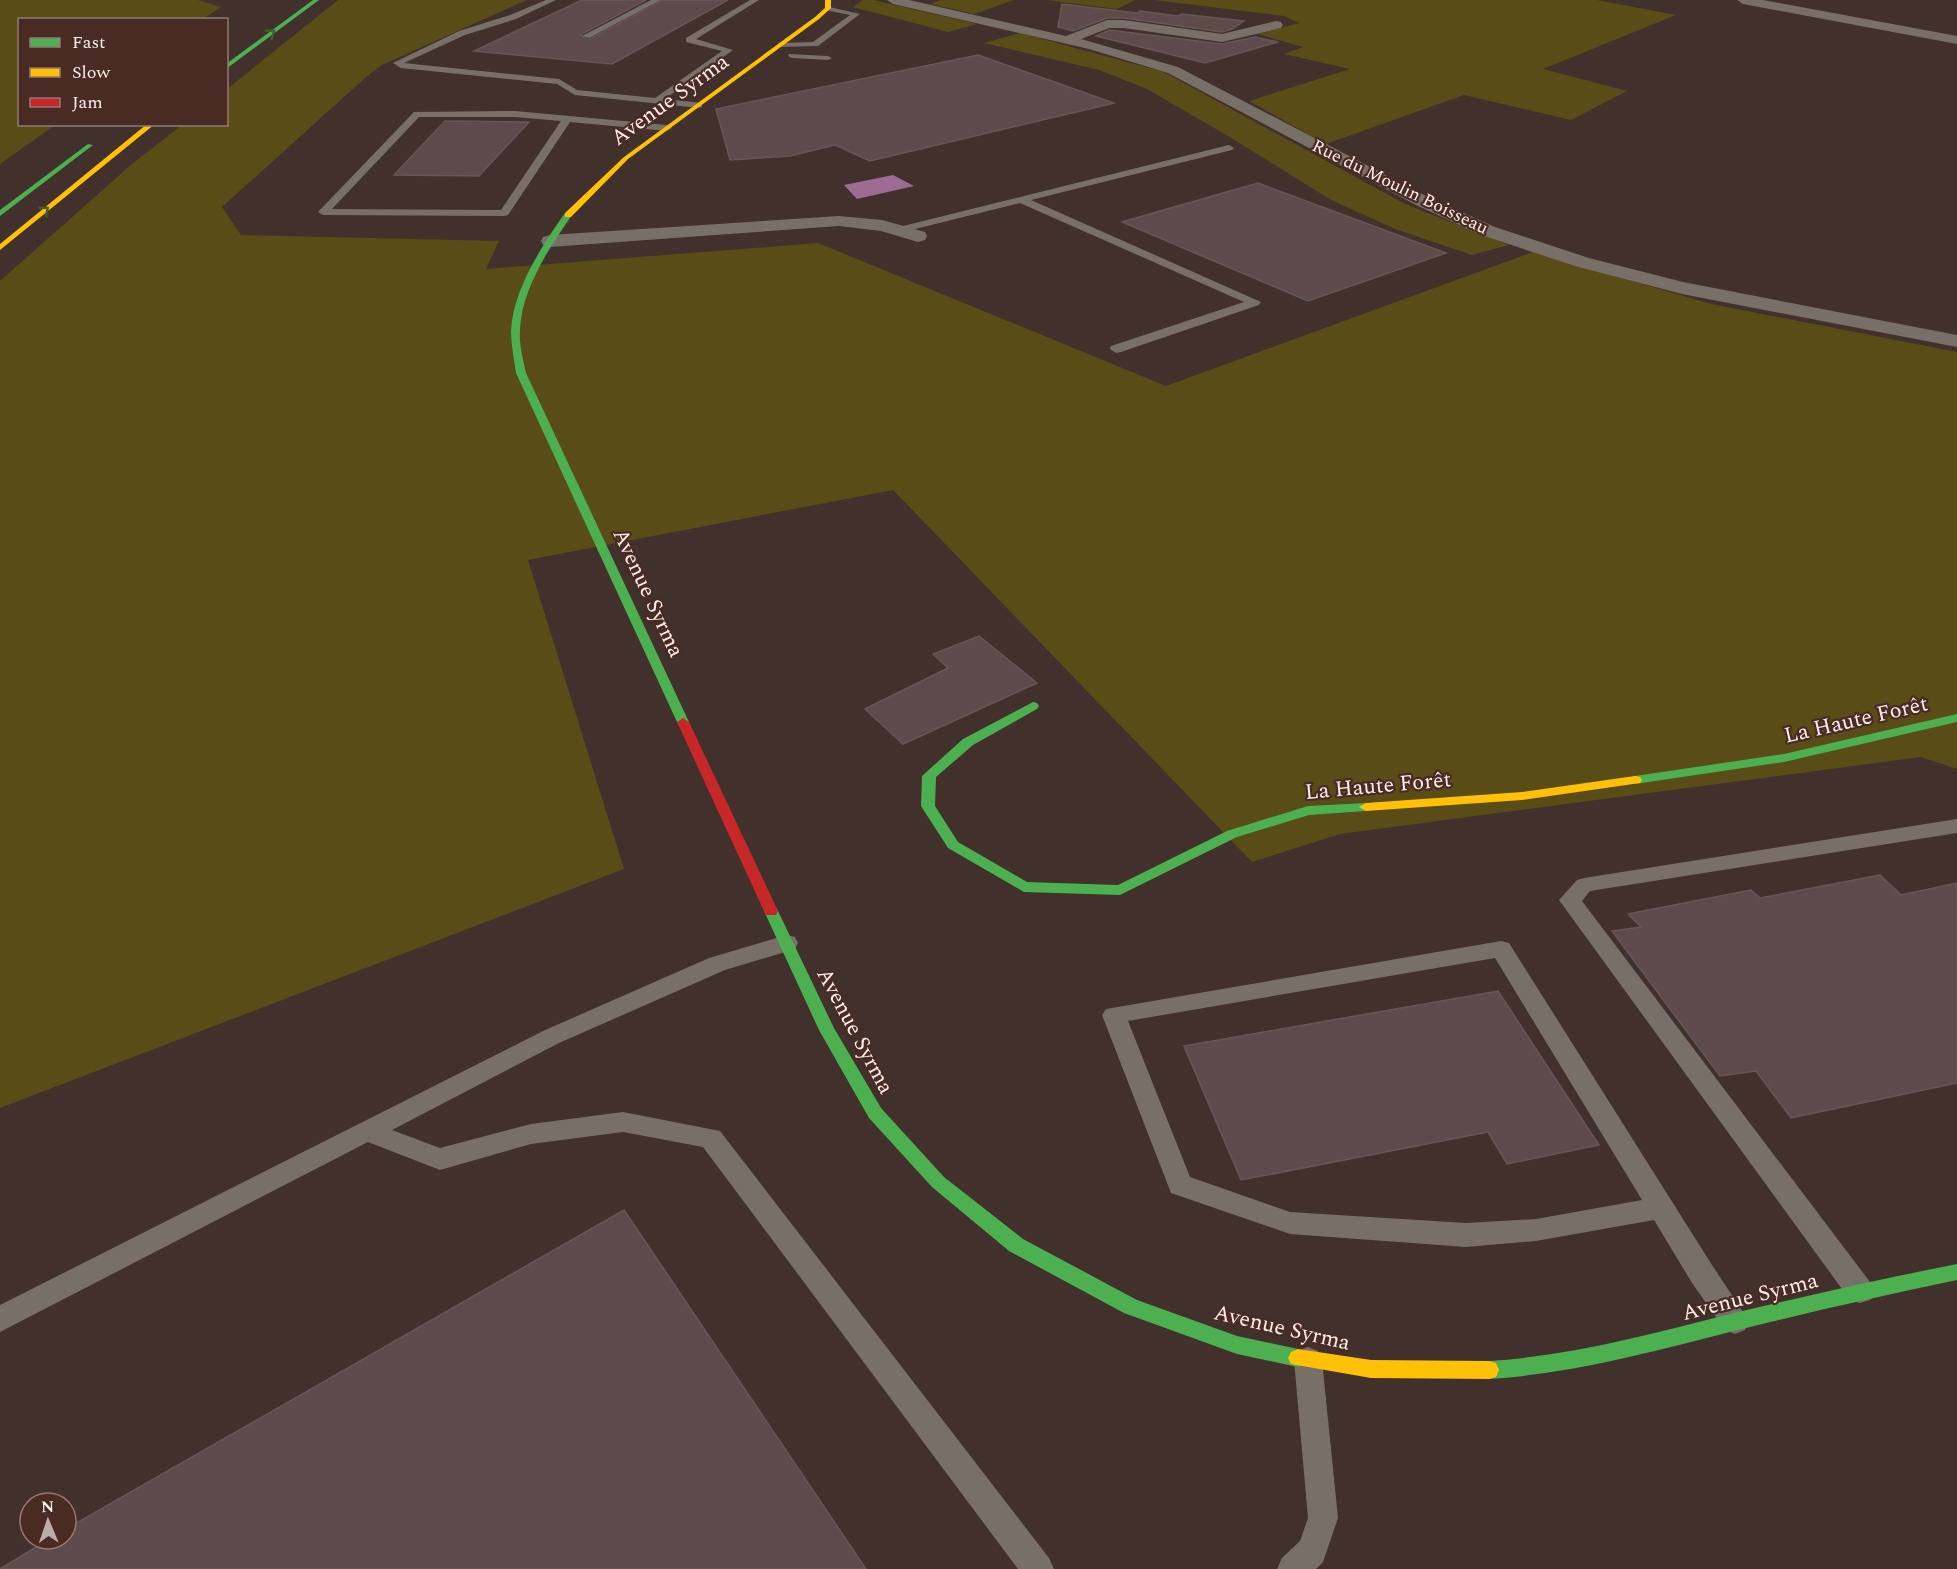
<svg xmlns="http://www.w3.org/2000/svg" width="1957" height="1569" font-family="Spectral,serif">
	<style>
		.green { fill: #594c16 }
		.water { fill: #9e6b94 }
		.building { fill: #5e4a4b; stroke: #655757; stroke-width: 1.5 }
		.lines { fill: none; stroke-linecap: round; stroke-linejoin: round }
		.lane { fill: #786f68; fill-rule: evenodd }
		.street { fill: #786f68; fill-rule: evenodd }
		.fast { fill: #4caf50; fill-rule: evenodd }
		.slow { fill: #ffc107; fill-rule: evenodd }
		.jam { fill: #c62828; fill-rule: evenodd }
		.oneway { stroke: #4a5933 }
		.labels { text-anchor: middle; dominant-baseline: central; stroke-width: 4.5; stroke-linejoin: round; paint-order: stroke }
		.far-street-label { font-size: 18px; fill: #fcf0ed; stroke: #492b24 }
		.street-label { font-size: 22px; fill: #fcf0ed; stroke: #492b24 }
	</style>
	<rect width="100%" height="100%" fill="#41302c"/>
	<path class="green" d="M 0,0 L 198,0 L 221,7 L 203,19 L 20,20 L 20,124 L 55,125 L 0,164 Z
		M 338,0 L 527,0 L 382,65 L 365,78 L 222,207 L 241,235 L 499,241 L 486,269 L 818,243 L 1166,386 L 1533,252 L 1711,304 L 1957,352 L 1957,769 L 1921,757 L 1340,834 L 1252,862 L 893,490 L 528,560 L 624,869 L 0,1108 L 0,281 L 132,164 L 182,125 L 226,124 L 227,89 Z
		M 863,0 L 873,0 L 977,24 L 948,32 L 853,7 Z
		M 940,0 L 1014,0 L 974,14 L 931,4 Z
		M 1046,0 L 1135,0 L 1117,9 Z
		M 1154,0 L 1597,0 L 1676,15 L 1543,69 L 1627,91 L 1571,120 L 1464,95 L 1326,144 L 1249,101 L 1350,69 L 1284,54 L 1303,47 L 1258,34 L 1299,23 L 1284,16 Z
		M 1020,33 L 1164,72 L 1405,204 L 1509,245 L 1472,255 L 1395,229 L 1331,200 L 1233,139 L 1147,89 L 1099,70 L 984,43 Z"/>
	<path class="water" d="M 893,175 L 914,186 L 857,199 L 844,185 Z"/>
	<path class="building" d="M 582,0 L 646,0 L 580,35 L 588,40 L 663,0 L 728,0 L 612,64 L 474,51 Z
		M 1062,4 L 1137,13 L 1140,11 L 1178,16 L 1182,14 L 1244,21 L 1232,29 L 1222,32 L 1124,18 L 1107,18 L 1073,31 L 1058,27 Z
		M 1109,30 L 1222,44 L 1255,37 L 1278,42 L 1205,63 L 1096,36 Z
		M 978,55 L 1114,103 L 870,161 L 835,145 L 790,156 L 730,160 L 716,109 Z
		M 445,121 L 529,122 L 479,176 L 394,175 Z
		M 1258,183 L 1446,253 L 1308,301 L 1122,222 Z
		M 979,636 L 1037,683 L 903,744 L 865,709 L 948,668 L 933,654 Z
		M 1880,875 L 1901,895 L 1957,883 L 1957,1083 L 1791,1118 L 1756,1071 L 1720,1076 L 1612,931 L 1641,927 L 1628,914 L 1751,890 L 1760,898 Z
		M 1498,991 L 1599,1145 L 1507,1164 L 1488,1132 L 1241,1180 L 1184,1046 Z
		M 624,1210 L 866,1569 L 0,1569 L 49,1539 L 66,1539 L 66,1529 Z"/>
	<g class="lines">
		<path class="lane" d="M 546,0 L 556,0 L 516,19 L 465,35 L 404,63 L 559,79 L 577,90 L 655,98 L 722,51 L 686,42 L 686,38 L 750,0 L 759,0 L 696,39 L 733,50 L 665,99 L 702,103 L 702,107 L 699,108 L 575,95 L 557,84 L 401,68 L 393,63 L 459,31 L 510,15 Z
			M 651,0 L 661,0 L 589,38 L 582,36 Z
			M 825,6 L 860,14 L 818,46 L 778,47 L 778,43 L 781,43 L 813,42 L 850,15 L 825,10 Z
			M 789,54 L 828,56 L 832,58 L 828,60 L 792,58 L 788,56 Z
			M 515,111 L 667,125 L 672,128 L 667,131 L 570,122 L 508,215 L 504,216 L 323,215 L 318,212 L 414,112 ZM 419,117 L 515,117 L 561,121 L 501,210 L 332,209 Z
			M 1229,145 L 1234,148 L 1232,150 L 1031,200 L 1261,302 L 1259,305 L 1121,352 L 1116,353 L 1110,349 L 1111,346 L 1244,302 L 1020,203 L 899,233 L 894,230 L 895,228 Z
			M 1957,819 L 1957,833 L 1590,891 L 1582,901 L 1870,1282 L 1874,1291 L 1870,1300 L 1860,1303 L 1850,1300 L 1559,900 L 1577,880 L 1584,878 Z
			M 787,935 L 795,937 L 798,943 L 795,949 L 725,970 L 559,1043 L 392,1130 L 440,1148 L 531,1124 L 623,1112 L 720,1131 L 1049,1558 L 1054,1569 L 1018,1569 L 703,1147 L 623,1132 L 531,1144 L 440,1170 L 368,1142 L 0,1332 L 0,1305 L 543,1031 L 709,958 Z
			M 1501,941 L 1509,943 L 1712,1265 L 1749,1321 L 1745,1330 L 1735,1334 L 1725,1330 L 1692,1283 L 1654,1220 L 1536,1241 L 1466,1247 L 1290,1234 L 1171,1193 L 1102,1015 L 1106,1009 ZM 1495,958 L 1642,1200 L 1536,1219 L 1466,1223 L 1290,1212 L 1190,1177 L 1128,1021 Z
			M 1308,1347 L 1318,1351 L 1322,1360 L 1338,1518 L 1323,1562 L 1316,1569 L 1277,1569 L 1282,1558 L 1300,1541 L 1308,1518 L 1294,1360 L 1298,1351 Z"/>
		<path class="street" d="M 887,0 L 909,0 L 1066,36 L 1107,20 L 1124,20 L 1222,34 L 1276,21 L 1281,22 L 1283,25 L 1281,28 L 1222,42 L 1124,28 L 1109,28 L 1081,39 L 1178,67 L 1428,197 L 1495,227 L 1589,258 L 1683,282 L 1957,335 L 1957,347 L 1682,294 L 1575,266 L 1481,235 L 1416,205 L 1168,73 L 1089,49 L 893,4 Z
			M 1737,0 L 1763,0 L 1957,36 L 1957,44 L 1743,4 Z
			M 839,216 L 882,220 L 925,232 L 927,236 L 925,240 L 918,242 L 881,231 L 839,226 L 550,247 L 543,245 L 541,241 L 543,237 L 550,235 Z"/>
		<path class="fast" d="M 313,0 L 319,0 L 226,69 L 226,64 Z
			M 88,144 L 93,145 L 0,216 L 0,210 Z
			M 565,213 L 572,215 C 549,248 521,290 520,331 C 519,345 523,359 526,373 L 689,722 L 683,726 L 677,722 L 516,373 C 514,359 511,345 511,331 C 513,289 542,246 565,213 Z
			M 1033,702 L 1037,703 L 1039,706 L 1037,709 L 973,745 L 936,777 L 935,806 L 958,842 L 1027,882 L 1118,885 L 1227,831 L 1308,806 L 1366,803 L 1373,807 L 1366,811 L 1309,815 L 1237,837 L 1120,895 L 1024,892 L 948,848 L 921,806 L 922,776 L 963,739 Z
			M 1957,714 L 1957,722 L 1784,762 L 1635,784 L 1628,780 L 1635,776 L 1784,754 Z
			M 771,906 L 776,907 L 778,911 L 834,1028 L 881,1108 L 944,1177 L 1023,1239 L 1137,1300 L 1237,1336 L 1298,1349 L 1305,1352 L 1308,1358 L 1305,1364 L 1298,1367 L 1237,1354 L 1124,1313 L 1009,1251 L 932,1187 L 869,1118 L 819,1030 L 764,911 L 766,907 Z
			M 1957,1264 L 1957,1280 C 1881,1296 1805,1313 1730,1332 C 1651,1352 1571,1374 1489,1379 L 1482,1377 L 1479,1370 L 1482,1363 L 1489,1361 C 1571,1356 1651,1334 1730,1314 C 1805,1296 1881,1279 1957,1264 Z"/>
		<path class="slow" d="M 825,0 L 831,0 L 831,8 L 819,19 L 628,159 L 571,217 L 565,217 L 565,213 L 624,157 L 815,17 L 825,8 Z
			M 147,124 L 155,124 L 0,250 L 0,244 Z
			M 1635,776 L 1640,777 L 1642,780 L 1640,783 L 1522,800 L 1366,811 L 1359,807 L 1366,803 L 1522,792 Z
			M 1298,1349 L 1371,1360 L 1489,1361 L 1496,1363 L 1499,1370 L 1496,1377 L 1489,1379 L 1371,1378 L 1291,1364 L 1288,1358 L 1291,1352 Z"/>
		<path class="jam" d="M 683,718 L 689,722 L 778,911 L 776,915 L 766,915 L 764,911 L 677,722 Z"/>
	</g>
	<defs><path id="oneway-chevron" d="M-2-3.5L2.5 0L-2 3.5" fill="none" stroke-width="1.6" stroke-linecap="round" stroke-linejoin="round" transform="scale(1.5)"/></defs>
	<g class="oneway">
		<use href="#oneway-chevron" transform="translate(271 33) rotate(-37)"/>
		<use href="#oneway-chevron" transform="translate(45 210) rotate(-40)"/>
	</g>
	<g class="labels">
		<g class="far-street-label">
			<text transform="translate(1400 187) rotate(26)">Rue du Moulin Boisseau</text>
		</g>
		<g class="street-label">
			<text transform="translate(670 100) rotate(-36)">Avenue Syrma</text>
			<text transform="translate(648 593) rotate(65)">Avenue Syrma</text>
			<text transform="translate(1856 720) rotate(-13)">La Haute Forêt</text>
			<text transform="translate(1378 786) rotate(-5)">La Haute Forêt</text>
			<text transform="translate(855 1031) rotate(62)">Avenue Syrma</text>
			<text transform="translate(1750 1297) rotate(-14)">Avenue Syrma</text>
			<text transform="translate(1282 1328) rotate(13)">Avenue Syrma</text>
		</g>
	</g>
	<rect x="18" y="18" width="210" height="108" fill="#492b24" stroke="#917a74" stroke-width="1.5"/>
	<rect x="30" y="38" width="30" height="9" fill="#4caf50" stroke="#917a74" stroke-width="1.5"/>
	<text x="72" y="48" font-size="18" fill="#fcf0ed">Fast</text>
	<rect x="30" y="68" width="30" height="9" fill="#ffc107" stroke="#917a74" stroke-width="1.5"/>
	<text x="72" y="78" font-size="18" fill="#fcf0ed">Slow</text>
	<rect x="30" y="98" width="30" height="9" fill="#c62828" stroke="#917a74" stroke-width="1.5"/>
	<text x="72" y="108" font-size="18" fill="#fcf0ed">Jam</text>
	<g transform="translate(48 1521) rotate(358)"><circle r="28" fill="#492b24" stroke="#917a74" stroke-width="1.5"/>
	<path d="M0-4.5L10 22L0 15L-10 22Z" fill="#bbada9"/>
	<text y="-9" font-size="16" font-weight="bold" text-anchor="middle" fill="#fcf0ed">N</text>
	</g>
</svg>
